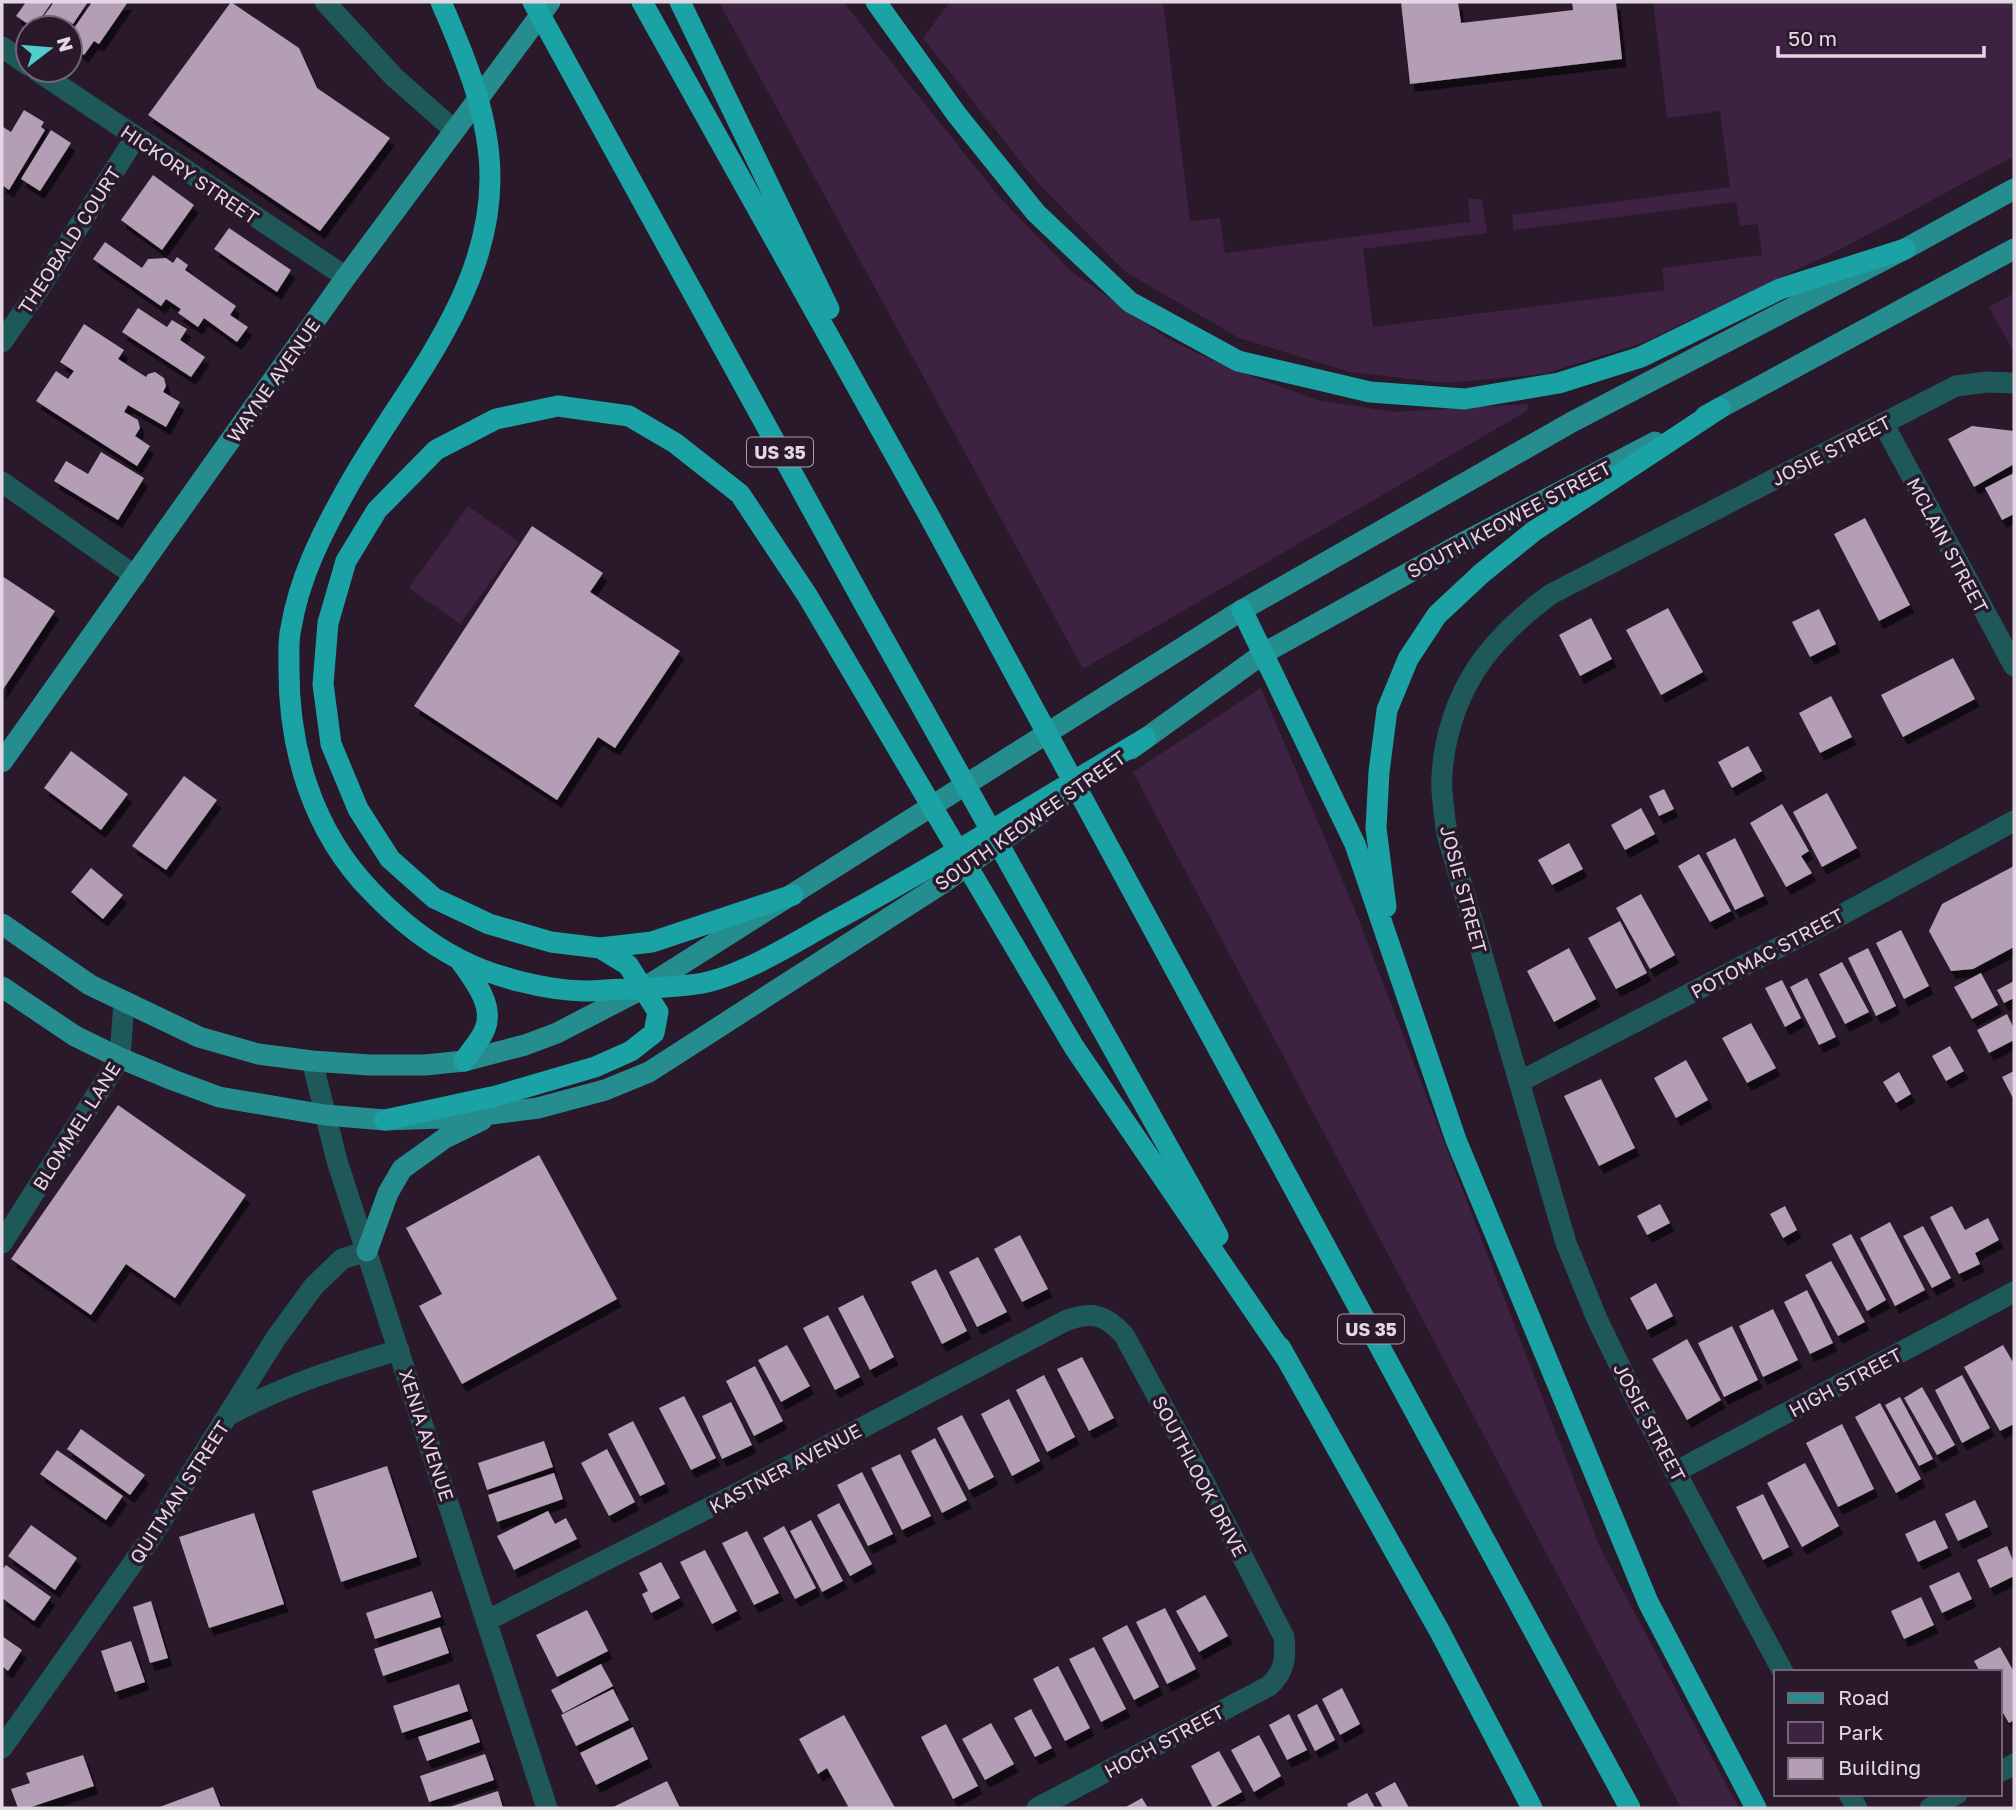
<svg xmlns="http://www.w3.org/2000/svg" width="2016" height="1810" font-family="'Golos Text',sans-serif">
	<style>
		.green { fill: #3e2241 }
		.building { fill: #b49eb6; filter: url(#shadow) }
		.lines { fill: none; stroke-linecap: round; stroke-linejoin: round }
		.minor { stroke: #1e5859; stroke-width: 21 }
		.major { stroke: #268d8e; stroke-width: 21 }
		.highway { stroke: #1aa2a4; stroke-width: 21 }
		.labels { text-anchor: middle; dominant-baseline: central; stroke-width: 7; stroke-linejoin: round; paint-order: stroke }
		.shield { fill: #29192b; stroke: #aa9eac; stroke-width: 2 }
		.shield-label { font-size: 18px; font-weight: bold; fill: #e2d7e3 }
		.street-label { font-size: 19px; fill: #e2d7e3; stroke: #29192b }
	</style>
	<defs>
		<filter id="shadow"><feDropShadow dx="4.5" dy="8" stdDeviation="0" flood-color="#0009"/></filter>
	</defs>
	<rect width="100%" height="100%" fill="#29192b"/>
	<path class="green" d="M 719,2 L 843,2 L 1001,199 L 1071,271 L 1168,339 L 1232,369 L 1317,400 L 1395,412 L 1528,404 L 1527,411 L 1083,669 Z
		M 950,2 L 1163,2 L 1190,221 L 1220,218 L 1225,253 L 1470,222 L 1468,199 L 1482,199 L 1487,233 L 1363,249 L 1373,327 L 1665,290 L 1662,268 L 1762,255 L 1758,224 L 1740,226 L 1736,202 L 1514,230 L 1512,215 L 1730,187 L 1720,111 L 1667,118 L 1653,2 L 2014,2 L 2014,156 L 1845,247 L 1642,343 L 1544,374 L 1445,383 L 1350,372 L 1239,338 L 1124,271 L 1036,181 L 923,38 Z
		M 2014,293 L 2014,352 L 1989,307 Z
		M 468,506 L 519,542 L 460,624 L 409,588 Z
		M 1261,688 L 1353,905 L 1601,1550 L 1739,1808 L 1681,1808 L 1133,772 Z"/>
	<path class="building" d="M 26,2 L 52,2 L 34,28 L 16,16 Z
		M 54,2 L 88,2 L 73,24 L 68,21 L 63,28 L 44,28 L 38,24 Z
		M 92,2 L 128,2 L 99,44 L 94,41 L 84,55 L 70,46 L 70,34 Z
		M 231,2 L 299,48 L 317,88 L 390,138 L 320,231 L 148,115 Z
		M 1401,2 L 1458,2 L 1461,23 L 1573,10 L 1572,2 L 1616,2 L 1622,59 L 1410,84 Z
		M 24,110 L 44,122 L 41,127 L 45,130 L 9,190 L 2,185 L 2,129 L 3,127 L 11,132 Z
		M 51,130 L 71,143 L 40,191 L 21,179 Z
		M 153,175 L 194,205 L 162,250 L 121,220 Z
		M 229,228 L 291,270 L 277,292 L 214,249 Z
		M 105,242 L 142,268 L 148,259 L 166,258 L 173,263 L 177,257 L 188,265 L 185,270 L 236,306 L 230,315 L 248,327 L 237,342 L 204,318 L 198,327 L 178,313 L 181,309 L 166,299 L 161,306 L 93,259 Z
		M 138,308 L 167,327 L 172,320 L 187,329 L 180,340 L 205,357 L 191,377 L 122,332 Z
		M 84,324 L 124,350 L 118,359 L 146,377 L 148,374 L 155,372 L 164,378 L 166,386 L 163,392 L 180,402 L 166,427 L 128,405 L 124,412 L 138,420 L 140,428 L 135,436 L 150,446 L 137,466 L 36,401 L 56,371 L 68,379 L 74,371 L 60,362 Z
		M 1972,426 L 2014,431 L 2014,464 L 1974,487 L 1948,439 Z
		M 101,452 L 144,478 L 118,520 L 54,481 L 66,461 L 88,474 Z
		M 2014,473 L 2014,514 L 2002,520 L 1985,488 Z
		M 1865,518 L 1910,605 L 1879,621 L 1834,534 Z
		M 532,526 L 603,573 L 590,592 L 680,651 L 615,748 L 598,737 L 557,800 L 414,706 Z
		M 2,576 L 55,611 L 2,691 Z
		M 1668,608 L 1703,672 L 1661,695 L 1626,630 Z
		M 1819,609 L 1836,644 L 1810,657 L 1792,622 Z
		M 1591,618 L 1612,659 L 1580,676 L 1559,635 Z
		M 1953,658 L 1975,699 L 1903,737 L 1881,695 Z
		M 1831,696 L 1852,737 L 1820,753 L 1799,713 Z
		M 1748,746 L 1762,771 L 1732,788 L 1718,762 Z
		M 71,751 L 128,794 L 101,830 L 44,788 Z
		M 184,776 L 217,800 L 166,870 L 132,846 Z
		M 1664,789 L 1674,809 L 1659,816 L 1649,796 Z
		M 1827,793 L 1857,848 L 1822,867 L 1793,812 Z
		M 1782,804 L 1809,851 L 1801,856 L 1812,873 L 1786,887 L 1750,823 Z
		M 1641,808 L 1655,834 L 1625,850 L 1611,825 Z
		M 1735,838 L 1764,896 L 1735,910 L 1706,853 Z
		M 1569,843 L 1583,869 L 1552,885 L 1538,860 Z
		M 1699,854 L 1731,911 L 1710,922 L 1678,866 Z
		M 2014,866 L 2014,947 L 1973,969 L 1951,971 L 1929,931 L 1942,904 Z
		M 91,868 L 123,895 L 103,919 L 71,892 Z
		M 1641,894 L 1675,955 L 1650,969 L 1616,908 Z
		M 1620,921 L 1647,973 L 1616,989 L 1588,938 Z
		M 1901,930 L 1929,986 L 1904,999 L 1876,943 Z
		M 1569,948 L 1596,999 L 1554,1022 L 1527,971 Z
		M 1868,948 L 1896,1006 L 1876,1016 L 1848,958 Z
		M 1842,962 L 1869,1012 L 1845,1024 L 1819,974 Z
		M 1981,973 L 1998,1005 L 1972,1019 L 1954,987 Z
		M 1807,978 L 1836,1037 L 1819,1045 L 1790,987 Z
		M 1782,980 L 1801,1018 L 1785,1027 L 1765,988 Z
		M 2014,981 L 2014,998 L 2004,1003 L 1997,990 Z
		M 2007,1014 L 2014,1029 L 2014,1040 L 1989,1053 L 1977,1030 Z
		M 1751,1023 L 1776,1068 L 1747,1083 L 1722,1038 Z
		M 1950,1046 L 1964,1071 L 1946,1081 L 1932,1056 Z
		M 1686,1060 L 1708,1100 L 1676,1118 L 1654,1078 Z
		M 2014,1071 L 2014,1100 L 2002,1077 Z
		M 1899,1072 L 1911,1094 L 1896,1103 L 1883,1082 Z
		M 1601,1079 L 1635,1148 L 1599,1166 L 1564,1096 Z
		M 118,1105 L 246,1195 L 175,1298 L 126,1264 L 91,1315 L 11,1259 Z
		M 539,1155 L 617,1299 L 462,1384 L 419,1306 L 442,1294 L 406,1228 Z
		M 1660,1204 L 1670,1223 L 1647,1235 L 1637,1216 Z
		M 1785,1206 L 1797,1230 L 1783,1238 L 1770,1214 Z
		M 1952,1206 L 1965,1230 L 1988,1218 L 1999,1240 L 1975,1253 L 1980,1264 L 1959,1274 L 1930,1217 Z
		M 1890,1222 L 1925,1290 L 1895,1306 L 1860,1238 Z
		M 1923,1226 L 1951,1278 L 1932,1288 L 1903,1236 Z
		M 1851,1234 L 1886,1300 L 1867,1311 L 1832,1244 Z
		M 1020,1235 L 1048,1289 L 1022,1302 L 994,1249 Z
		M 978,1257 L 1007,1312 L 977,1327 L 949,1272 Z
		M 1831,1261 L 1865,1322 L 1838,1336 L 1805,1275 Z
		M 936,1269 L 967,1331 L 942,1344 L 911,1282 Z
		M 1656,1283 L 1673,1316 L 1647,1330 L 1630,1298 Z
		M 1807,1290 L 1833,1343 L 1810,1354 L 1784,1302 Z
		M 863,1295 L 894,1357 L 870,1370 L 838,1308 Z
		M 1773,1309 L 1798,1360 L 1763,1377 L 1739,1326 Z
		M 828,1315 L 860,1377 L 835,1390 L 803,1328 Z
		M 1732,1326 L 1758,1380 L 1724,1397 L 1698,1343 Z
		M 1687,1339 L 1721,1400 L 1687,1420 L 1652,1359 Z
		M 787,1345 L 810,1386 L 781,1402 L 758,1360 Z
		M 2003,1345 L 2014,1364 L 2014,1424 L 2000,1431 L 1964,1367 Z
		M 1082,1357 L 1114,1418 L 1089,1431 L 1057,1369 Z
		M 755,1366 L 783,1421 L 754,1436 L 726,1381 Z
		M 1044,1375 L 1075,1437 L 1047,1452 L 1016,1390 Z
		M 1962,1375 L 1990,1428 L 1962,1443 L 1935,1390 Z
		M 1922,1387 L 1955,1445 L 1937,1455 L 1904,1398 Z
		M 684,1396 L 716,1458 L 691,1470 L 659,1408 Z
		M 1900,1397 L 1933,1459 L 1919,1466 L 1885,1405 Z
		M 1009,1399 L 1040,1461 L 1012,1476 L 981,1414 Z
		M 731,1402 L 752,1445 L 722,1459 L 702,1416 Z
		M 1880,1403 L 1921,1479 L 1896,1493 L 1855,1417 Z
		M 962,1415 L 994,1477 L 969,1490 L 937,1428 Z
		M 633,1421 L 665,1484 L 640,1496 L 608,1434 Z
		M 1842,1424 L 1874,1489 L 1838,1507 L 1806,1443 Z
		M 81,1429 L 145,1475 L 130,1495 L 67,1449 Z
		M 935,1438 L 967,1500 L 942,1513 L 911,1451 Z
		M 544,1441 L 553,1467 L 487,1490 L 478,1463 Z
		M 607,1449 L 635,1502 L 609,1516 L 581,1463 Z
		M 57,1450 L 123,1496 L 106,1520 L 40,1474 Z
		M 900,1454 L 931,1516 L 902,1530 L 871,1468 Z
		M 1805,1463 L 1839,1526 L 1802,1547 L 1767,1483 Z
		M 387,1466 L 417,1557 L 341,1582 L 312,1491 Z
		M 862,1472 L 893,1534 L 868,1546 L 837,1485 Z
		M 554,1473 L 563,1499 L 497,1522 L 488,1495 Z
		M 1763,1494 L 1789,1547 L 1763,1560 L 1736,1507 Z
		M 1975,1500 L 1988,1527 L 1958,1541 L 1945,1514 Z
		M 839,1503 L 872,1564 L 850,1576 L 817,1515 Z
		M 548,1511 L 555,1524 L 566,1518 L 577,1539 L 514,1570 L 497,1536 Z
		M 254,1513 L 284,1604 L 209,1628 L 179,1537 Z
		M 811,1520 L 843,1581 L 822,1592 L 790,1531 Z
		M 1935,1520 L 1948,1548 L 1918,1562 L 1905,1534 Z
		M 31,1525 L 77,1558 L 55,1590 L 8,1556 Z
		M 784,1526 L 816,1588 L 795,1599 L 763,1538 Z
		M 747,1531 L 779,1593 L 754,1605 L 722,1543 Z
		M 2007,1546 L 2014,1563 L 2014,1576 L 1990,1588 L 1977,1560 Z
		M 705,1550 L 737,1611 L 712,1624 L 680,1562 Z
		M 661,1562 L 680,1598 L 651,1613 L 642,1594 L 648,1591 L 639,1573 Z
		M 6,1565 L 51,1597 L 34,1621 L 2,1598 L 2,1570 Z
		M 1959,1572 L 1972,1599 L 1942,1613 L 1929,1586 Z
		M 432,1591 L 441,1617 L 375,1639 L 366,1613 Z
		M 1205,1595 L 1228,1636 L 1199,1652 L 1176,1611 Z
		M 1921,1597 L 1934,1625 L 1904,1639 L 1891,1611 Z
		M 151,1601 L 168,1658 L 150,1663 L 133,1607 Z
		M 1165,1608 L 1196,1669 L 1167,1684 L 1136,1622 Z
		M 587,1610 L 608,1651 L 557,1677 L 536,1635 Z
		M 1127,1625 L 1159,1687 L 1134,1700 L 1102,1638 Z
		M 440,1627 L 449,1653 L 383,1676 L 374,1649 Z
		M 2,1636 L 22,1650 L 8,1671 L 2,1666 Z
		M 131,1641 L 145,1682 L 115,1692 L 101,1651 Z
		M 1094,1647 L 1126,1709 L 1101,1722 L 1069,1659 Z
		M 2000,1647 L 2014,1672 L 2014,1720 L 2009,1723 L 2000,1708 L 2000,1672 L 1980,1672 L 1974,1661 Z
		M 601,1664 L 613,1686 L 563,1713 L 551,1690 Z
		M 1058,1666 L 1090,1728 L 1065,1741 L 1033,1679 Z
		M 459,1684 L 468,1711 L 402,1733 L 393,1706 Z
		M 1342,1688 L 1360,1724 L 1340,1735 L 1322,1699 Z
		M 613,1689 L 629,1720 L 576,1746 L 561,1715 Z
		M 1317,1704 L 1335,1740 L 1315,1751 L 1297,1715 Z
		M 1031,1709 L 1052,1748 L 1035,1757 L 1014,1718 Z
		M 1289,1714 L 1307,1750 L 1287,1760 L 1269,1725 Z
		M 844,1715 L 895,1808 L 849,1808 L 827,1768 L 818,1774 L 799,1739 Z
		M 472,1719 L 480,1742 L 427,1761 L 418,1737 Z
		M 991,1723 L 1014,1764 L 985,1780 L 962,1739 Z
		M 946,1724 L 978,1786 L 953,1799 L 921,1737 Z
		M 633,1727 L 648,1759 L 596,1785 L 580,1753 Z
		M 1259,1735 L 1281,1776 L 1254,1792 L 1231,1750 Z
		M 1219,1751 L 1242,1792 L 1213,1808 L 1191,1766 Z
		M 485,1754 L 494,1780 L 429,1802 L 420,1776 Z
		M 83,1755 L 94,1786 L 28,1808 L 18,1808 L 11,1789 L 30,1783 L 26,1773 Z
		M 667,1781 L 680,1808 L 611,1808 Z
		M 1395,1782 L 1409,1808 L 1383,1808 L 1375,1793 Z
		M 213,1787 L 221,1808 L 157,1808 Z
		M 498,1791 L 503,1808 L 447,1808 Z
		M 1367,1793 L 1375,1808 L 1349,1808 L 1347,1804 Z
		M 1142,1798 L 1148,1808 L 1124,1808 Z"/>
	<g class="lines">
		<path class="minor" d="M 325,2 L 394,77 L 454,130
			M 2,47 L 28,65
			M 36,70 L 346,277
			M 2,342 L 37,292 L 135,138
			M 1883,423 L 2014,666
			M 2,482 L 135,576
			M 312,1061 L 337,1161 L 547,1808
			M 1519,1082 L 1832,920 L 2014,821
			M 2,1243 L 120,1058 L 124,1001
			M 231,1414 C 285,1385 341,1367 399,1350
			M 1675,1472 L 2014,1292
			M 488,1620 L 736,1494 L 1065,1321 C 1091,1311 1105,1314 1124,1335 L 1205,1484 L 1284,1637 C 1286,1657 1285,1672 1269,1686 L 1037,1808
			M 1783,1672 L 1632,1391 L 1597,1319 L 1566,1243 L 1447,834 C 1445,820 1443,806 1442,791 C 1441,775 1443,759 1446,744 C 1460,676 1497,634 1551,594 L 1956,386 L 1987,382 L 2014,383
			M 2,1748 L 150,1539 L 276,1338 L 314,1286 L 342,1259 L 367,1251
			M 2000,1772 L 2014,1764
			M 1849,1794 L 1857,1808
			M 1930,1808 L 1957,1794"/>
		<path class="major" d="M 1705,416 L 2014,249
			M 1131,749 L 1264,653 L 1466,541 L 1655,442
			M 2,762 L 346,277 L 550,2
			M 2,924 L 90,985 L 199,1037 L 258,1054 L 312,1061 L 369,1065 L 425,1065 L 464,1061 L 525,1045 L 557,1033 L 644,988 L 1242,610 L 1572,422 L 1905,249 L 2014,189
			M 2,987 L 75,1036 L 120,1058 L 173,1080 L 219,1097 L 325,1115 L 385,1120 L 468,1117 L 538,1108 L 605,1090 L 649,1072 L 943,883 L 1059,800
			M 367,1251 L 388,1193 L 402,1169 L 445,1138 L 482,1120"/>
		<path class="highway" d="M 441,2 C 465,57 490,116 490,178 C 490,299 400,392 345,492 C 321,535 299,579 291,628 C 288,640 289,652 289,665 C 288,748 312,831 372,892 C 396,917 428,943 459,959 C 493,977 545,990 584,991 C 599,991 614,989 630,989 C 654,988 680,987 703,983 C 742,975 793,944 828,924 C 936,866 1041,800 1146,738
			M 533,2 L 867,609 L 1218,1236
			M 642,2 L 927,512 L 1630,1808
			M 680,2 L 829,309
			M 876,2 L 957,115 L 1036,213 L 1130,302 L 1238,361 L 1370,392 L 1465,399 L 1559,383 L 1641,357 L 1780,289 L 1905,249
			M 1242,610 L 1355,844 L 1456,1140 L 1648,1602 L 1756,1808
			M 793,895 L 652,942 L 600,948 L 551,942 L 489,924 L 434,898 L 390,859 L 358,809 L 331,744 L 323,684 L 328,623 L 346,561 L 377,510 L 436,450 L 496,419 L 558,406 L 629,416 L 675,443 L 740,494 L 807,595 L 1074,1047 L 1286,1358
			M 1386,907 L 1376,828 L 1379,772 L 1387,710 L 1408,659 L 1437,615 L 1482,573 L 1534,531 L 1720,408
			M 459,959 C 472,978 495,1004 485,1029 C 481,1040 470,1051 464,1061
			M 385,1120 L 496,1096 L 595,1067 L 631,1051 L 654,1033 L 658,1012 L 628,965 L 600,948
			M 1280,1347 L 1440,1632 L 1532,1808"/>
	</g>
	<g class="labels">
		<g class="shield">
			<rect x="747" y="437.5" width="66" height="29" rx="5"/>
			<rect x="1338" y="1314.5" width="66" height="29" rx="5"/>
		</g>
		<g class="shield-label">
			<text x="780" y="452">US 35</text>
			<text x="1371" y="1329">US 35</text>
		</g>
		<g class="street-label">
			<text transform="translate(190 174) rotate(34)">HICKORY STREET</text>
			<text transform="translate(69 240) rotate(-57)">THEOBALD COURT</text>
			<text transform="translate(273 380) rotate(-55)">WAYNE AVENUE</text>
			<text transform="translate(1831 450) rotate(-27)">JOSIE STREET</text>
			<text transform="translate(1509 519) rotate(-28)">SOUTH KEOWEE STREET</text>
			<text transform="translate(1948 545) rotate(62)">MCLAIN STREET</text>
			<text transform="translate(1030 820) rotate(-35)">SOUTH KEOWEE STREET</text>
			<text transform="translate(1464 889) rotate(75)">JOSIE STREET</text>
			<text transform="translate(1767 953) rotate(-28)">POTOMAC STREET</text>
			<text transform="translate(76 1126) rotate(-58)">BLOMMEL LANE</text>
			<text transform="translate(1845 1382) rotate(-28)">HIGH STREET</text>
			<text transform="translate(1650 1422) rotate(62)">JOSIE STREET</text>
			<text transform="translate(427 1435) rotate(72)">XENIA AVENUE</text>
			<text transform="translate(785 1468) rotate(-28)">KASTNER AVENUE</text>
			<text transform="translate(1200 1476) rotate(62)">SOUTHLOOK DRIVE</text>
			<text transform="translate(179 1492) rotate(-57)">QUITMAN STREET</text>
			<text transform="translate(1164 1741) rotate(-28)">HOCH STREET</text>
		</g>
	</g>
	<rect width="2016" height="1810" fill="none" stroke="#e2d7e3" stroke-width="7"/>
	<rect x="1774" y="1670" width="228" height="126" fill="#29192b" stroke="#736575" stroke-width="2"/>
	<rect x="1788" y="1693" width="35" height="10" fill="#268d8e" stroke="#736575" stroke-width="2"/>
	<text x="1838" y="1705" font-size="21" fill="#e2d7e3">Road</text>
	<rect x="1788" y="1722" width="35" height="21" fill="#3e2241" stroke="#736575" stroke-width="2"/>
	<text x="1838" y="1740" font-size="21" fill="#e2d7e3">Park</text>
	<rect x="1788" y="1758" width="35" height="21" fill="#b49eb6" stroke="#736575" stroke-width="2"/>
	<text x="1838" y="1775" font-size="21" fill="#e2d7e3">Building</text>
	<g transform="translate(49 49) rotate(74)"><circle r="33" fill="#29192b" stroke="#736575" stroke-width="2"/>
	<path d="M0-5L12 26L0 18L-12 26Z" fill="#52cdcf"/>
	<text y="-10" font-size="19" font-weight="bold" text-anchor="middle" fill="#e2d7e3">N</text>
	</g>
	<path d="M1778 46v10h206v-10" fill="none" stroke="#e2d7e3" stroke-width="3.5"/>
	<text x="1788" y="46" font-size="21" fill="#e2d7e3" stroke="#29192b" stroke-width="5" paint-order="stroke">50 m</text>
</svg>
